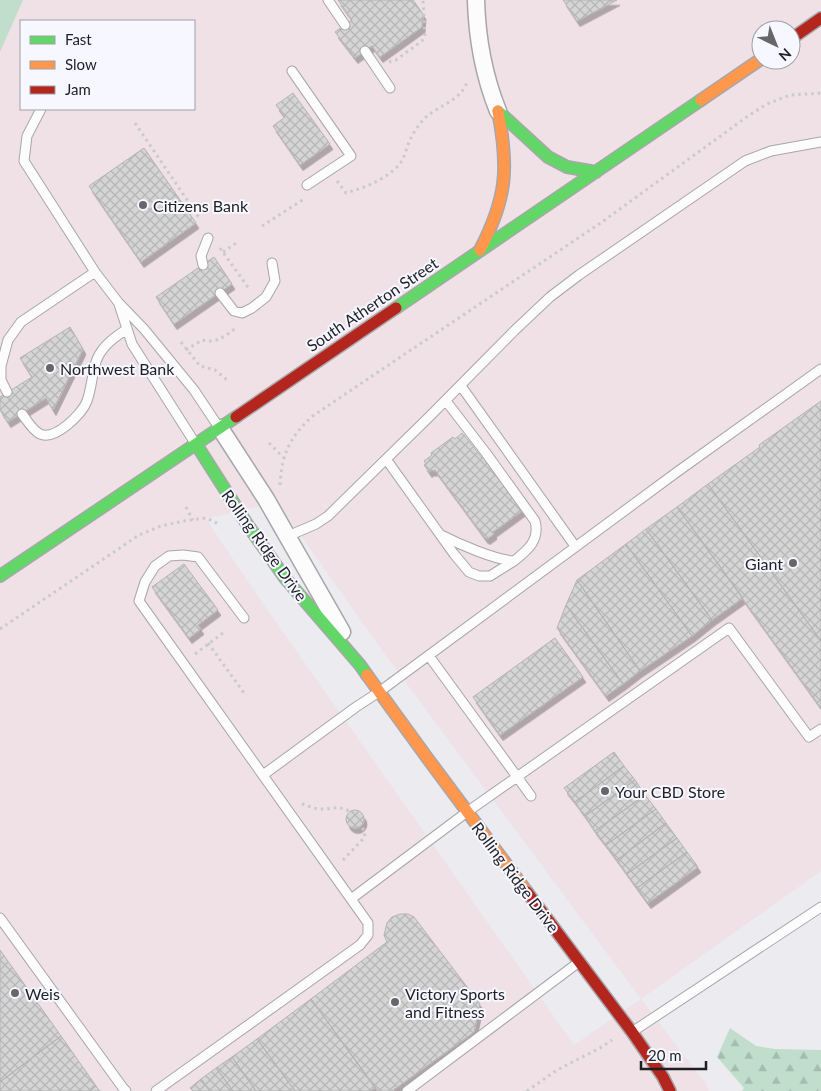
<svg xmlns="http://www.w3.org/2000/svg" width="821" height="1091" font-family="Lato,sans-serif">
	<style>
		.commercial { fill: #efe1e6; fill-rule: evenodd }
		.grass { fill: #c1ddcc }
		.forest { fill: url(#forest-firs) }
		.building { fill: url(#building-cross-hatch); stroke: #b4b3b4; filter: url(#shadow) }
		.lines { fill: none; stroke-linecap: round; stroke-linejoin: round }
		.lane-casing { stroke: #a7a7ab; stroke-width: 11 }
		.street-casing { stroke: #a7a7ab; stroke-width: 19 }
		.fast-casing { stroke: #a7a7ab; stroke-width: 14 }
		.slow-casing { stroke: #a7a7ab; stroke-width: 14 }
		.jam-casing { stroke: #a7a7ab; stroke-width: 14 }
		.path { stroke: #c9cacc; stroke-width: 3; stroke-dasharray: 2.5 4; stroke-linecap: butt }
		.lane { stroke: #fcfcfd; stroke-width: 9 }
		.street { stroke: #fcfcfd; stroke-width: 16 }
		.fast { stroke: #63d668; stroke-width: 11 }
		.slow { stroke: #ff974d; stroke-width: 11 }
		.jam { stroke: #b3261e; stroke-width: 11 }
		.poi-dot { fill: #66666b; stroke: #f6f7ff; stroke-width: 2 }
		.labels { text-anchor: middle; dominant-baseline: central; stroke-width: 4; stroke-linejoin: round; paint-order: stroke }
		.poi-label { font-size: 16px; fill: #1f1f23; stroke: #f6f7ff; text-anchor: start }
		.street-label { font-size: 16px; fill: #1f1f23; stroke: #f6f7ff }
	</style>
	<defs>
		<pattern id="forest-firs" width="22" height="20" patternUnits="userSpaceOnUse" patternTransform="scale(1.25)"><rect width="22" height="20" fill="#c1ddcc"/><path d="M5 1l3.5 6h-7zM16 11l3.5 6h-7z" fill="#a5bdaf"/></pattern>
		<pattern id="building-cross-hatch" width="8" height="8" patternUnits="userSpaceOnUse" patternTransform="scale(1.25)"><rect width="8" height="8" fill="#d6d5d6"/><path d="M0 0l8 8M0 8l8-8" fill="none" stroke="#b7b6b7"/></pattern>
		<filter id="shadow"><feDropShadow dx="3" dy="5.5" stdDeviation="0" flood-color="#0004"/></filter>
	</defs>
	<rect width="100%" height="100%" fill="#ebebf0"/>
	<path class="commercial" d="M 23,0 L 821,0 L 821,871 L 641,999 L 706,1084 L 709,1091 L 0,1091 L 0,52 ZM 21,21 L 194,21 L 194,109 L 21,109 ZM 761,30 L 791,30 L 791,60 L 761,60 ZM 277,502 L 389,660 L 641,999 L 574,1045 L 266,608 L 206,519 Z"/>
	<path class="grass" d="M 0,0 L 23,0 L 0,52 Z"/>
	<path class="forest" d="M 730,1028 L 756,1046 L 775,1049 L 821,1050 L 821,1091 L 742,1091 L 744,1088 L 717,1057 Z"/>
	<path class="building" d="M 338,0 L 413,0 L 423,14 L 422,27 L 380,57 L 372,46 L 355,58 L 335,32 L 352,20 Z
		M 563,0 L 617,0 L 577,21 Z
		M 293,93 L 330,144 L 300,165 L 273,126 L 285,117 L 276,105 Z
		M 144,148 L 196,223 L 141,262 L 89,186 Z
		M 214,257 L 232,284 L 174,324 L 156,297 Z
		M 70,327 L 83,349 L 53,410 L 46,398 L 8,422 L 0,410 L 0,397 L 32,377 L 20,358 Z
		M 821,401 L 821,641 L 708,484 L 760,447 L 759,445 Z
		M 462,433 L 463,435 L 464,435 L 482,458 L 483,457 L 522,511 L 493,532 L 494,534 L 487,539 L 486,538 L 485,538 L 435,470 L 433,471 L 432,470 L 429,472 L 424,465 L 426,464 L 424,461 L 432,455 L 431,453 L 453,437 L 455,439 Z
		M 708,484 L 821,641 L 821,708 L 677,507 Z
		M 677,507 L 743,598 L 712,620 L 646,529 Z
		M 646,529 L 712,620 L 692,636 L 626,544 Z
		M 626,544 L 692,636 L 640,671 L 577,580 Z
		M 184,564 L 218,610 L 198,625 L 201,629 L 189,638 L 152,587 Z
		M 577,580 L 640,671 L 623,684 L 566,605 Z
		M 566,605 L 623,684 L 606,696 L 557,628 Z
		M 555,638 L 583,677 L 500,735 L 473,697 Z
		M 614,752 L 624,766 L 575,802 L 564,788 Z
		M 624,766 L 635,780 L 585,816 L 575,802 Z
		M 635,780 L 645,795 L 595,831 L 585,816 Z
		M 645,795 L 656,809 L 606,845 L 595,831 Z
		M 656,809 L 666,823 L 617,860 L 606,845 Z
		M346 819a9 9 0 1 1 18 0a9 9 0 1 1-18 0Z
		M 666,823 L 677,838 L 627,874 L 617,860 Z
		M 677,838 L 687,852 L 637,888 L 627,874 Z
		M 687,852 L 698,867 L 648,903 L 637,888 Z
		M 400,914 L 408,914 L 414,917 L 480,1004 L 474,1032 L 392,1091 L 378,1091 L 311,999 L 387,942 L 384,935 L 387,923 L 392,917 Z
		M 0,950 L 61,1036 L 0,1082 Z
		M 311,999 L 375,1088 L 370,1091 L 295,1091 L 257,1039 Z
		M 61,1036 L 96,1086 L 89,1091 L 0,1091 L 0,1082 Z
		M 257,1039 L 295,1091 L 256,1091 L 232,1057 Z
		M 232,1057 L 256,1091 L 233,1091 L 216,1068 Z
		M 216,1068 L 233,1091 L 210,1091 L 201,1079 Z
		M 201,1079 L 210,1091 L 193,1091 L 190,1088 Z
		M 96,1086 L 100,1091 L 89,1091 Z"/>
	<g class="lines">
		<g class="lane-casing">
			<path id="lane" d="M 328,0 L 345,25
				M 365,51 L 390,88
				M 292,71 L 351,156 L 307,185
				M 41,109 L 27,136 L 24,161 L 95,272 L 118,302 L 144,329 L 194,390 L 218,426
				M 203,265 L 201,256 L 208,238
				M 220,293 L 234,311 L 242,313 L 252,308 L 266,297 L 275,281 L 272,263
				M 119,304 L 132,344 L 195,443
				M 461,386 L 575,546
				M 7,392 L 1,380 L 1,366 L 8,340 L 21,322 L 95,272
				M 22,414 C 27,420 32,430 40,434 C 55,441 82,414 87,401 C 92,387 92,372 97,359 C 103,345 115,337 127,329
				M 386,459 L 454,554 L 469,572 L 479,576 L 490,576 L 514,561
				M 441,535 C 459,544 495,560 514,561 C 528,550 540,540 535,521 L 486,453 L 446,401
				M 288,536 L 316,524 L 328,516 L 430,416 L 514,331 L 550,297 L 579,275 L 745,161 L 771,151 L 821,142
				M 429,656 L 531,796
				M 263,775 L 356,707 L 379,692 L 677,472 L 821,369
				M 351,899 L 467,812 L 729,628 L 809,737 L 821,729
				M 0,918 L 123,1088 L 126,1091
				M 632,1032 L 821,907
				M 156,1091 L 360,945 L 368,935 L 368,923 L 139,601 L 145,582 L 155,566 L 169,556 L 183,555 L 198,557 L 244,618
				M 407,1091 L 579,962"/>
		</g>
		<g class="street-casing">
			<path id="street" d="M 476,0 C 477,38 484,76 498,111
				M 220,428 L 266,499 L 342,632"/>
		</g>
		<g class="fast-casing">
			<path id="fast" d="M 498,111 L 548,157 L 567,167 L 596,172
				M 396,308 L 701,100
				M 196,444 L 247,524 L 285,578 L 360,665 L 367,675
				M 0,576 L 236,417"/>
		</g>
		<g class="slow-casing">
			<path id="slow" d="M 701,100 L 761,59
				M 480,250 C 507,198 509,168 498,111
				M 367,675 L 428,759 L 527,892"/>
		</g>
		<g class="jam-casing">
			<path id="jam" d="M 791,39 L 821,18
				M 236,417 L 396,308
				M 527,892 L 632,1032 L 663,1077 L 670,1091"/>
		</g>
		<path class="path" d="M 389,62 L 396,60 L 422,41 L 425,36 L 423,0
			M 135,123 L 200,219
			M 337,181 L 346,193 C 365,187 381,182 397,167 C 404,161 406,148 410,140 C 413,133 418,126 423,120 C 437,105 461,102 468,80
			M 262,226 L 304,199
			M 220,248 L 250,290
			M 223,252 L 239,241
			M 181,342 L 200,366 L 215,370 L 227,380
			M 186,350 L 202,340 C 216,344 225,336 236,328
			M 269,443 L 284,458
			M 280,485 C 282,453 290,436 314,415 L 602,222 L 748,116 L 767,104 L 790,95 L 821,93
			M 186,507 L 193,520
			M 0,629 L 139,535 L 161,526 L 184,521 L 206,518 L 219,524
			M 208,643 L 244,693
			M 195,654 L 223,633
			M 302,804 C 307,805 312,808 318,809 C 330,810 340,804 350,812
			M 343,860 L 364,838 L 365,832 L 361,826
			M 527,1091 L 557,1070 L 600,1048 L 612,1040"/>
		<use href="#lane" class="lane"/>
		<use href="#street" class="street"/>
		<use href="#fast" class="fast"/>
		<use href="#slow" class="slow"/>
		<use href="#jam" class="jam"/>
	</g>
	<g class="poi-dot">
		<circle cx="143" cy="205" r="5"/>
		<circle cx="50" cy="368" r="5"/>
		<circle cx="793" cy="563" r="5"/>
		<circle cx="605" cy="791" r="5"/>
		<circle cx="15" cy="993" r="5"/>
		<circle cx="395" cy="1002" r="5"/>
	</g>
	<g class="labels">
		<g class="poi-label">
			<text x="153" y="205">Citizens Bank</text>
			<text x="60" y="368">Northwest Bank</text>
			<text x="783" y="563" text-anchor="end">Giant</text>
			<text x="615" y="791">Your CBD Store</text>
			<text x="25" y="993">Weis</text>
			<text x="405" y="993">Victory Sports<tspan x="405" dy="18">and Fitness</tspan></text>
		</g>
		<g class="street-label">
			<text transform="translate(372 304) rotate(-34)">South Atherton Street</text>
			<text transform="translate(265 545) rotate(54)">Rolling Ridge Drive</text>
			<text transform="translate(516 877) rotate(53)">Rolling Ridge Drive</text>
		</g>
	</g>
	<rect x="20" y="20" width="175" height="90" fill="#f6f7ff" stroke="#a0a1a7"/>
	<rect x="30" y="36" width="25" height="8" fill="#63d668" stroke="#a0a1a7"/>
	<text x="65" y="45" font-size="15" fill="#1f1f23">Fast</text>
	<rect x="30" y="61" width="25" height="8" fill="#ff974d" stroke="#a0a1a7"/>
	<text x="65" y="70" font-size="15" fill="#1f1f23">Slow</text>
	<rect x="30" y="86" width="25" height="8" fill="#b3261e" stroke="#a0a1a7"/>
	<text x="65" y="95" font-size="15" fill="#1f1f23">Jam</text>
	<g transform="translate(776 45) rotate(137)"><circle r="24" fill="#f6f7ff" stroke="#a0a1a7"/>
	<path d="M0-4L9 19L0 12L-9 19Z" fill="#66666b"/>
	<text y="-8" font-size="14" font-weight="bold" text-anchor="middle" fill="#1f1f23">N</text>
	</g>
	<path d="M641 1061v8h65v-8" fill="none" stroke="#1f1f23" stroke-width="2.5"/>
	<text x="648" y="1061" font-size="15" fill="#1f1f23" stroke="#f6f7ff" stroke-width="4" paint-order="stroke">20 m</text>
</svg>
